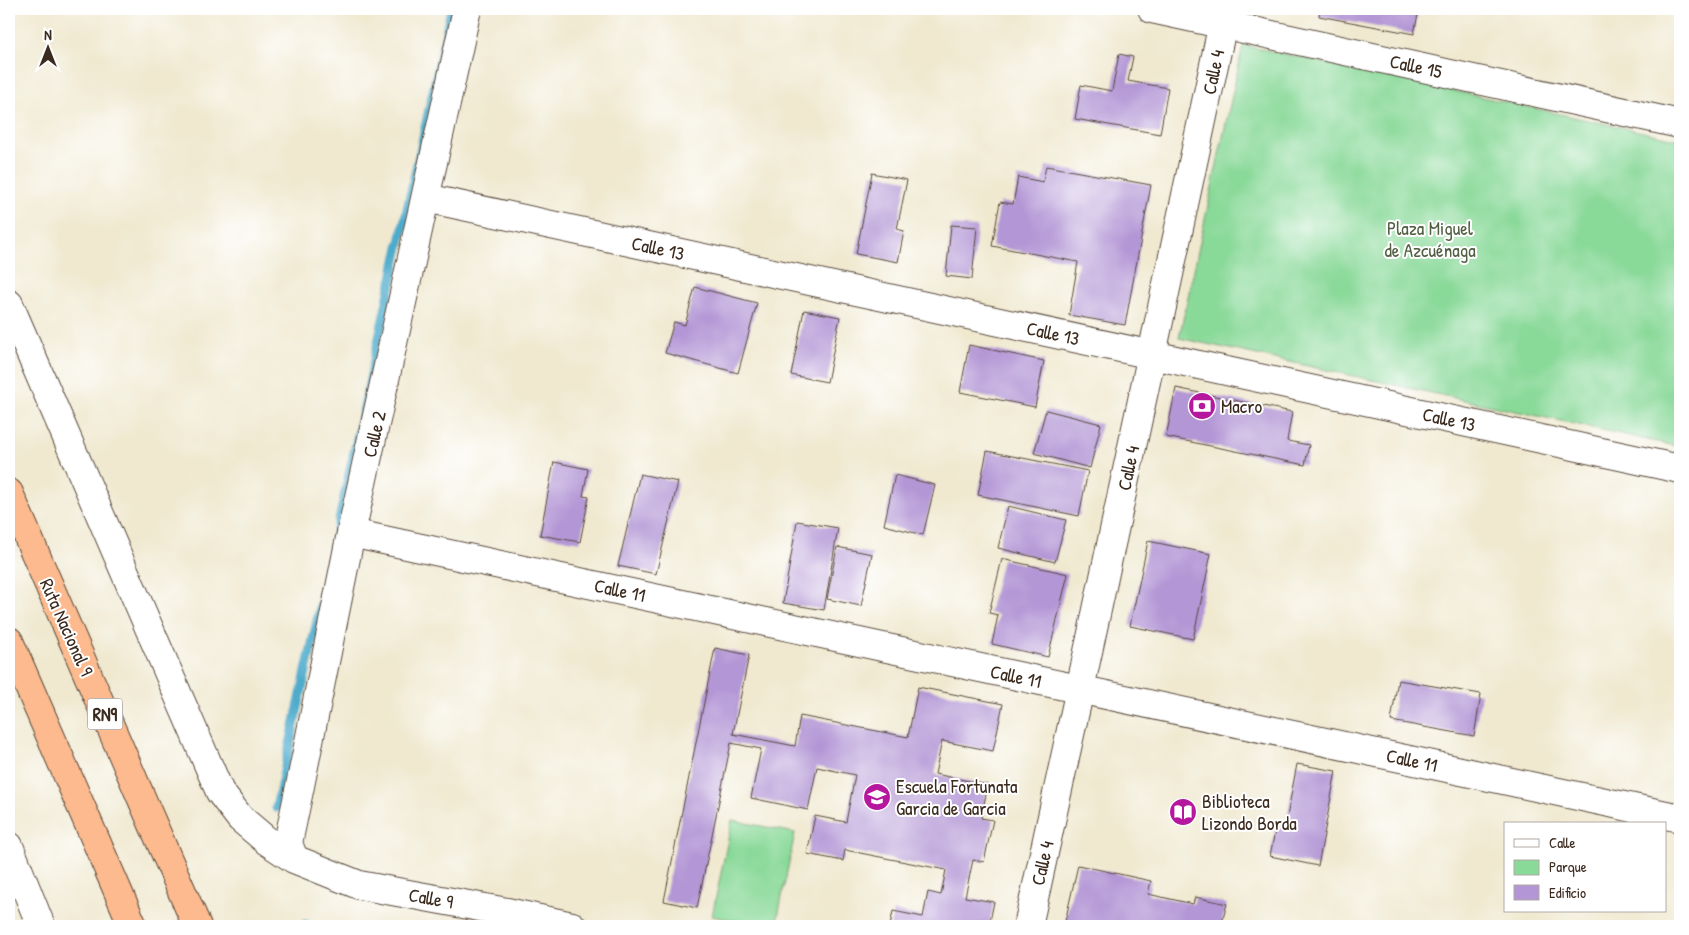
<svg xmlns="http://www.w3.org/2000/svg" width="1689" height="935" font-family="'Patrick Hand',sans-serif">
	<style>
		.green { fill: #89d999; stroke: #62825c }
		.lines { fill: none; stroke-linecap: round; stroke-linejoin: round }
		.stream { stroke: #4dabcc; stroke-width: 9 }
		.building { fill: #b396d5 }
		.street-casing { stroke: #564739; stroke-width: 30 }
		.highway-casing { stroke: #564739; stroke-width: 30 }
		.street { stroke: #fff; stroke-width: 28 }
		.highway { stroke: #fcba8e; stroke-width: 28 }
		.labels { text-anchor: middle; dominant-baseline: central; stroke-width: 4; stroke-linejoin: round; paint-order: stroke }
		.shield { fill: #fff; stroke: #766a62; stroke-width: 1 }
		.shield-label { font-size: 18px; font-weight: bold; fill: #3b2a1e }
		.street-label { font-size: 19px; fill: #3b2a1e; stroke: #fff }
		.park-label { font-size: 19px; fill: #525f43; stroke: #fff }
		.poi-label { font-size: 19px; fill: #3b2a1e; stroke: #fff; text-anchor: start }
	</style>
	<rect width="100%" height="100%" fill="#fff"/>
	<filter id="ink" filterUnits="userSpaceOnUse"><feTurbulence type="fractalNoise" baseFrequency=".02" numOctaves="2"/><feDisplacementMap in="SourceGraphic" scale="10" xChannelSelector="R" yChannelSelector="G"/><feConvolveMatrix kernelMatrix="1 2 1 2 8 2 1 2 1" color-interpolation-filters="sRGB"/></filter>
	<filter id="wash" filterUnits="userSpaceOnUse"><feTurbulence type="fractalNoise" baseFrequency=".0096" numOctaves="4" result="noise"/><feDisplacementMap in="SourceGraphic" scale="20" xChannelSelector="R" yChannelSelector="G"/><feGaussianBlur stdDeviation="1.12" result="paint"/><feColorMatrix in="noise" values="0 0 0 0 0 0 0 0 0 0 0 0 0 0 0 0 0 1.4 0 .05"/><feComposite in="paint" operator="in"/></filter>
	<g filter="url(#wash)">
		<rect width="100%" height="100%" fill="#f0e9d0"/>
		<path class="green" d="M 1243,45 L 1680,140 L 1680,447 L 1179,338 Z
			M 732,820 L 795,833 L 776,926 L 759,926 L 712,916 Z"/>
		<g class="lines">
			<path class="stream" d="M 276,808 L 451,9
				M 305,924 L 306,926"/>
		</g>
		<g id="blocks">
			<path class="building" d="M 1320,9 L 1419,9 L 1414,34 L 1319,16 Z
				M 1119,54 L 1133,57 L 1128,81 L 1168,88 L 1160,134 L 1075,119 L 1081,85 L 1112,91 Z
				M 1046,166 L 1151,185 L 1125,325 L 1069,315 L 1078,262 L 992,246 L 1000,202 L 1013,204 L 1018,177 L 1043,182 Z
				M 872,173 L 907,180 L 897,229 L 904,231 L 898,262 L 856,254 Z
				M 951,225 L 977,227 L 972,279 L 946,276 Z
				M 695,287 L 757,303 L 738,373 L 665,353 L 674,322 L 685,325 Z
				M 804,310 L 840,317 L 827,382 L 791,375 Z
				M 969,345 L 1044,361 L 1035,407 L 960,392 Z
				M 1176,388 L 1292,412 L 1287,441 L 1309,445 L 1305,465 L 1166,437 Z
				M 1046,410 L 1101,424 L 1090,468 L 1034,453 Z
				M 987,451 L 1088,471 L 1079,516 L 978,495 Z
				M 554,462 L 588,469 L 583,496 L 589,497 L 580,542 L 540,535 Z
				M 640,474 L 678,482 L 656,574 L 618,566 Z
				M 895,475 L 935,485 L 923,535 L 884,525 Z
				M 1008,506 L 1066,520 L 1055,562 L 998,548 Z
				M 797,521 L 838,528 L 824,610 L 783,603 Z
				M 1148,541 L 1211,554 L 1193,639 L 1130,626 Z
				M 837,547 L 872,554 L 861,606 L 827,599 Z
				M 1002,559 L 1068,574 L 1048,657 L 992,644 L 998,615 L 989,613 Z
				M 715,648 L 749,655 L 733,734 L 795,746 L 800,716 L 908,737 L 918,687 L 1003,704 L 993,751 L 942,741 L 935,774 L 988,785 L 981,818 L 993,820 L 984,862 L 973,860 L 965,897 L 994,902 L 989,926 L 890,926 L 893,911 L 923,917 L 928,892 L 941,895 L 946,870 L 845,850 L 843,861 L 807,854 L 815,816 L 846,822 L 855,775 L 817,767 L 808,810 L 751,798 L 761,749 L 731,743 L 697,908 L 664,901 Z
				M 1398,680 L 1481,694 L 1474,736 L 1391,721 Z
				M 1297,764 L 1336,771 L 1318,866 L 1270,856 L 1276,826 L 1285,827 Z
				M 1078,865 L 1151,881 L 1148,894 L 1193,904 L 1195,897 L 1227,904 L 1221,926 L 1064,926 Z"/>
		</g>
	</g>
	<g filter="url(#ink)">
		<use href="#blocks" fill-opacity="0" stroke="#564739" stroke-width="1"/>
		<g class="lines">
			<g class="street-casing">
				<path id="street" d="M 1152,9 L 1680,124
					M 426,198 L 1680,469
					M 9,304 L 220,792 L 240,818 L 267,841 L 294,859 L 359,885 L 507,912 L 572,926
					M 351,533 L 1680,818
					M 9,846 L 41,926
					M 294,859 L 288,843 L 300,786 L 351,533 L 467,9
					M 1028,926 L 1080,689 L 1226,9"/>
			</g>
			<g class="highway-casing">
				<path id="highway" d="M 9,493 L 197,926
					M 9,641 L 133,926"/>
			</g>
			<use href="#street" class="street"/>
			<use href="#highway" class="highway"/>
		</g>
	</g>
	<defs>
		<g id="bank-disc" transform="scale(1.4375)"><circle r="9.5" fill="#b5179e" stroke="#fff"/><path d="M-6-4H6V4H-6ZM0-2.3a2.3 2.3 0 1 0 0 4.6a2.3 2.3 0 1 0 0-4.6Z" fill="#fff"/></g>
		<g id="school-disc" transform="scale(1.4375)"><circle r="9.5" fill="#b5179e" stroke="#fff"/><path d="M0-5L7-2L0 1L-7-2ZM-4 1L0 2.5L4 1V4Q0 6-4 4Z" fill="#fff"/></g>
		<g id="library-disc" transform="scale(1.4375)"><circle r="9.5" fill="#b5179e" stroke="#fff"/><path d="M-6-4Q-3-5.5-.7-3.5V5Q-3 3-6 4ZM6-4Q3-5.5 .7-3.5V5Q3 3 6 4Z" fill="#fff"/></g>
	</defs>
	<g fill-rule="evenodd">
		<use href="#bank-disc" x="1202" y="406"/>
		<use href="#school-disc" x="877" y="797"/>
		<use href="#library-disc" x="1183" y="812"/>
	</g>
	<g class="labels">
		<rect class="shield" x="87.5" y="698.5" width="35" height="31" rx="4"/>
		<g class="shield-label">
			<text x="105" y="714">RN9</text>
		</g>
		<g class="street-label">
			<text transform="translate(1416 66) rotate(12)">Calle 15</text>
			<text transform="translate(1213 72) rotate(-78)">Calle 4</text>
			<text transform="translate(658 248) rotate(12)">Calle 13</text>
			<text transform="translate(1053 333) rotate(12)">Calle 13</text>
			<text transform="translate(1449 419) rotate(12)">Calle 13</text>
			<text transform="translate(374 434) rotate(-77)">Calle 2</text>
			<text transform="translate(1128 468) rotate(-78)">Calle 4</text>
			<text transform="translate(620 590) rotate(12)">Calle 11</text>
			<text transform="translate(67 627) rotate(66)">Ruta Nacional 9</text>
			<text transform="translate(1016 676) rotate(12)">Calle 11</text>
			<text transform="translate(1412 760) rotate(12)">Calle 11</text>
			<text transform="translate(1042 863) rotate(-77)">Calle 4</text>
			<text transform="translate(431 898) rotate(10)">Calle 9</text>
		</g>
		<g class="park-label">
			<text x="1430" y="228">Plaza Miguel<tspan x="1430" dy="22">de Azcuénaga</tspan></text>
		</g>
		<g class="poi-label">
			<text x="1221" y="406">Macro</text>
			<text x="896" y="786">Escuela Fortunata<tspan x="896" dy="22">Garcia de Garcia</tspan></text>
			<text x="1202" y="801">Biblioteca<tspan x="1202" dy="22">Lizondo Borda</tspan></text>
		</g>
	</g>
	<rect width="1689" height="935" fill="none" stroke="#fff" stroke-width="30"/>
	<rect x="1504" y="822" width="162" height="90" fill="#ffffff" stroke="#b1aaa5"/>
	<rect x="1514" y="839" width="25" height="8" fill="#ffffff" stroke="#b1aaa5"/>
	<text x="1549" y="848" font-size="15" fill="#3b2a1e">Calle</text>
	<rect x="1514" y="860" width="25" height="15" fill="#89d999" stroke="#b1aaa5"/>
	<text x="1549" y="872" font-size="15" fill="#3b2a1e">Parque</text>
	<rect x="1514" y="885" width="25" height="15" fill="#b396d5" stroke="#b1aaa5"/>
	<text x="1549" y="898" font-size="15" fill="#3b2a1e">Edificio</text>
	<g transform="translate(48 48)" stroke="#ffffff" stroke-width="4" paint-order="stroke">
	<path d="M0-4L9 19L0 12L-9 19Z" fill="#3b2a1e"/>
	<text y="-8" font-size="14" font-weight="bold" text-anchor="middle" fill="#3b2a1e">N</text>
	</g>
</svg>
